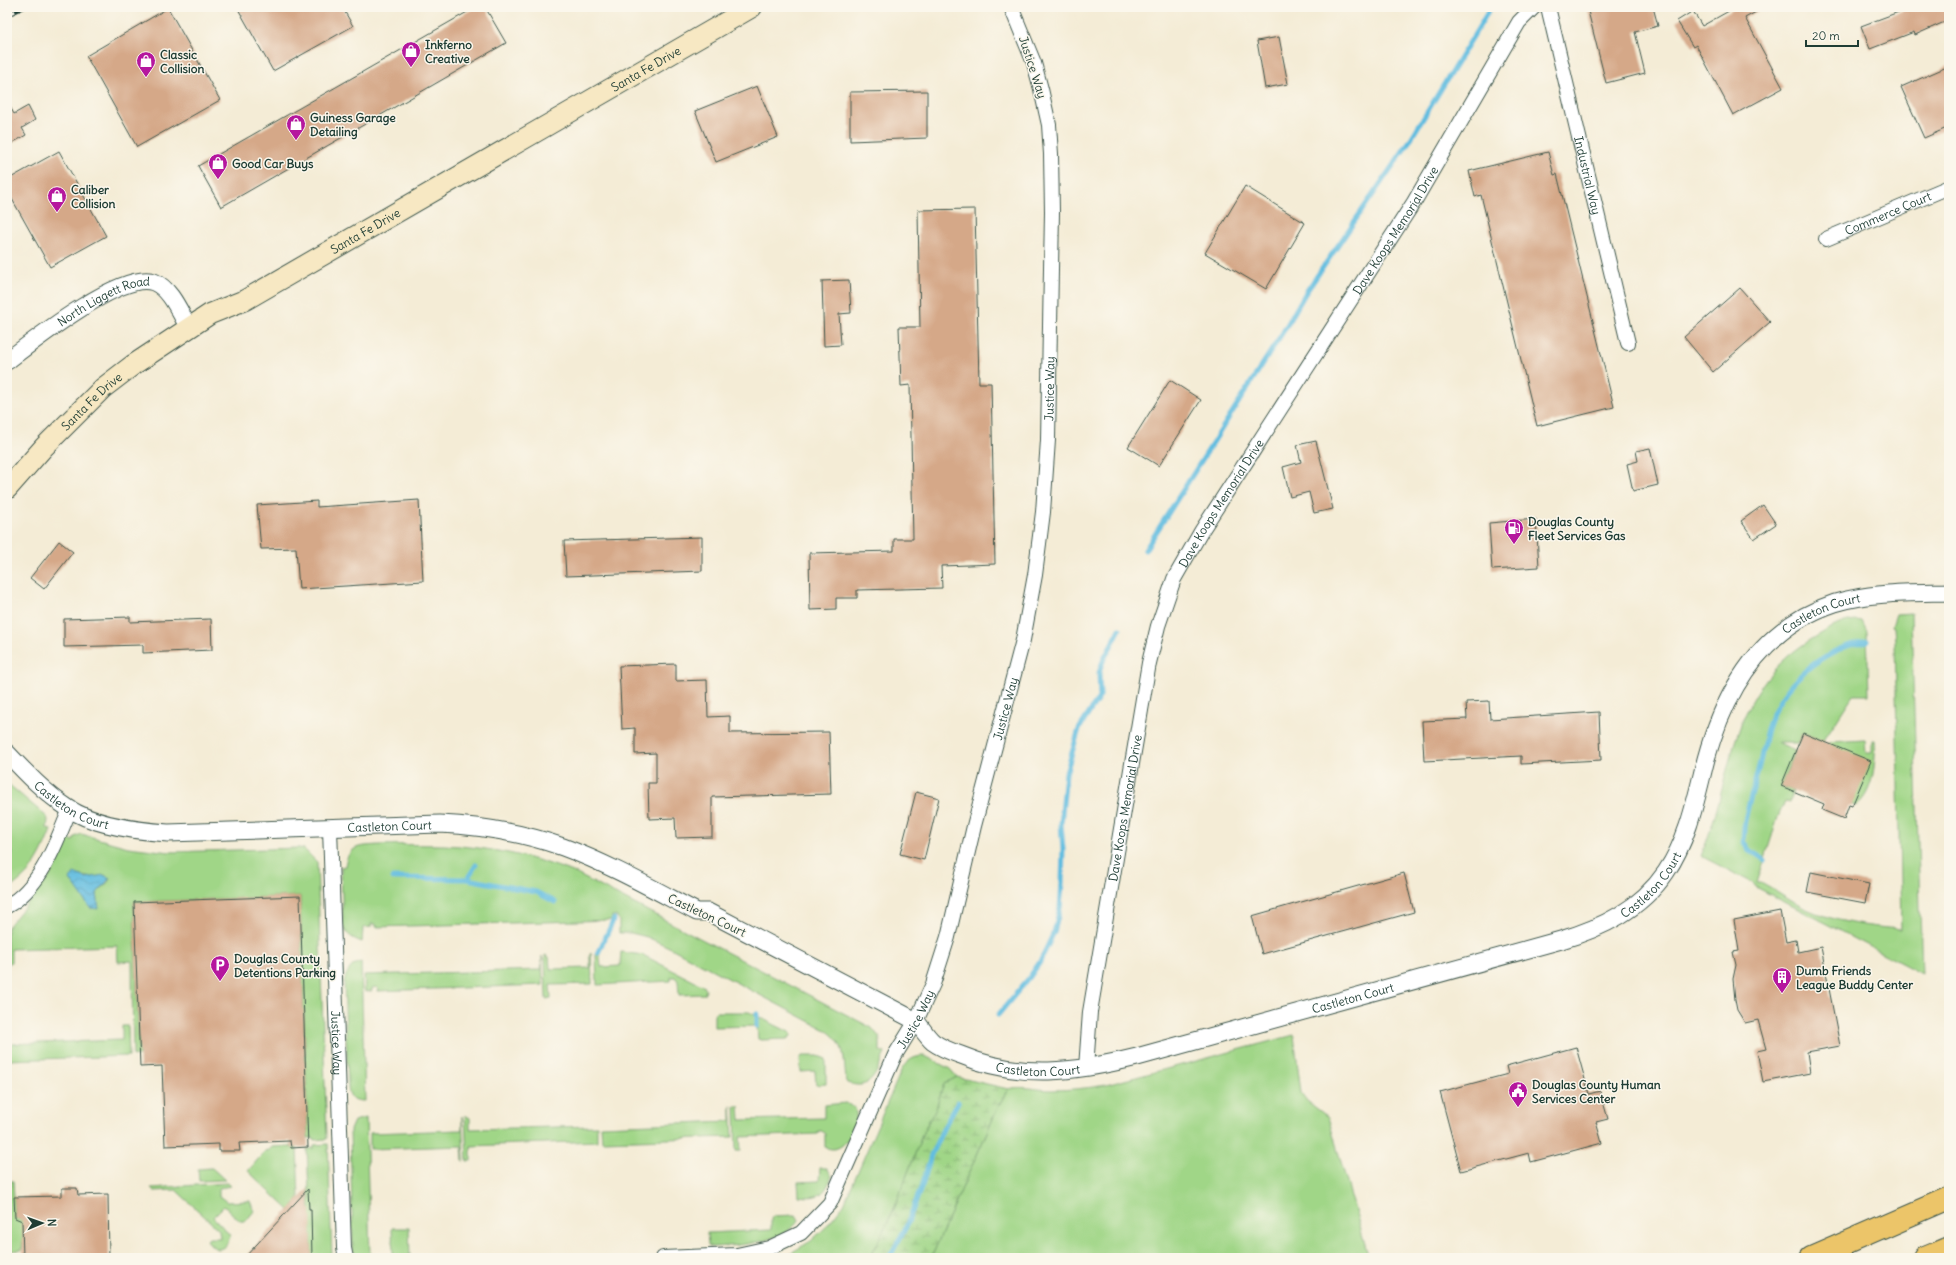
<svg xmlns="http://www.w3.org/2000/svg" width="1956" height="1265" font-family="Delius,sans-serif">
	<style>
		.green { fill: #a0d687; stroke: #608a5e; fill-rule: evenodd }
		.wetland { fill: url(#wetland-marsh); stroke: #608a5e }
		.water { fill: url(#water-waves); stroke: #407d8a }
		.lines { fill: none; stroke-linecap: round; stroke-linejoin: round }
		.stream { stroke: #62bde0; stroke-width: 5 }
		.building { fill: #d5a888 }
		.minor-casing { stroke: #3f574c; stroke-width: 16 }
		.tertiary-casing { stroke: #3f574c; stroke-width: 19 }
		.secondary-casing { stroke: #3f574c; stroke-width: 22 }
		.motorway-casing { stroke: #3f574c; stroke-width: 24 }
		.minor { stroke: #fff; stroke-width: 14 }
		.tertiary { stroke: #fff; stroke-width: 17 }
		.secondary { stroke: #f7e8c3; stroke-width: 20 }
		.motorway { stroke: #ecc569; stroke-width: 22 }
		.rail-casing { stroke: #1f3d34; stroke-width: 4.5 }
		.rail { stroke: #fbf7ec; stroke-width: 3; stroke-dasharray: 9; stroke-linecap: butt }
		.labels { text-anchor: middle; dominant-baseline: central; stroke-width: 3; stroke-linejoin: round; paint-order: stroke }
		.poi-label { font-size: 12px; font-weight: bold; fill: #1f3d34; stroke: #fbf7ec; text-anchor: start }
		.street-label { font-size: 12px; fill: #1f3d34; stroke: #fbf7ec }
	</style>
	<defs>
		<pattern id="wetland-marsh" width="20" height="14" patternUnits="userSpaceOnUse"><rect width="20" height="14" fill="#a0d687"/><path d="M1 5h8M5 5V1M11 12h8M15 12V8" fill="none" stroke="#82af6f"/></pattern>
		<pattern id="water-waves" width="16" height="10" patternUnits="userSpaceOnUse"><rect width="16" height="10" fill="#62bde0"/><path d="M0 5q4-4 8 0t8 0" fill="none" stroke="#509bb6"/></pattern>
	</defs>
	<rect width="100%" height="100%" fill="#fbf7ec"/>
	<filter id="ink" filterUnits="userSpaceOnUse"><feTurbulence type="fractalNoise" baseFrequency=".025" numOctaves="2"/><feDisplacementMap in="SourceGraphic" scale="8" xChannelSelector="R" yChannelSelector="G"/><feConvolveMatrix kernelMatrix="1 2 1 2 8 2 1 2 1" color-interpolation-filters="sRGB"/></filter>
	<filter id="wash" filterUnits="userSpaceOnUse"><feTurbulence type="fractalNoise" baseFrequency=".012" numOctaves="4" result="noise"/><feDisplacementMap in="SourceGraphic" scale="16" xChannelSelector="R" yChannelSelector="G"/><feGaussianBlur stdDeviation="0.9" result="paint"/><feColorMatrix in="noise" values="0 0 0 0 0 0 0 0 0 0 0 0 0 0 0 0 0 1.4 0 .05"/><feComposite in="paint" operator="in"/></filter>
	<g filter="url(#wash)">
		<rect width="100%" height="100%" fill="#f4ecd6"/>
		<path class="green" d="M 1911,613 L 1922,974 L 1756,887 L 1753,883 L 1701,856 C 1736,771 1725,689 1817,636 C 1829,629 1847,617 1862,621 L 1867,632 L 1869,695 L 1853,695 L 1823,741 L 1803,733 L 1798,743 L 1776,743 L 1795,751 L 1781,786 L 1793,791 L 1789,802 L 1785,801 L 1778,817 L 1757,883 L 1761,883 C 1776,891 1790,901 1804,908 C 1835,922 1868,927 1901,929 L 1895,640 L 1894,627 L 1892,626 L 1896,614 Z
			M 1865,740 L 1866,753 L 1872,753 L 1872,740 L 1875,740 C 1876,759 1874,792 1857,805 L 1853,804 L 1829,744 L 1830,742 Z
			M 7,783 L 47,817 L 48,820 L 47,828 L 51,830 C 40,858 33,873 7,890 C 7,885 6,879 7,874 C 8,863 16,854 7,844 Z
			M 81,834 L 128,847 L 170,852 L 299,848 L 304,849 L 317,862 L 327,1139 L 314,1140 L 313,1138 L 308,1138 L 300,896 L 134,902 L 139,1056 L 133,1056 L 132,961 L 118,962 L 117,946 L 11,949 L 11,962 L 7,965 L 7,928 L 49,877 L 63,853 L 68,838 L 73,841 L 75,837 ZM 77,875 L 93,878 L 104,875 L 109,881 L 97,893 L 98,905 L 90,908 L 77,888 Z
			M 444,845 C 489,847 531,856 573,872 L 872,1028 L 880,1038 L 880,1051 L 885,1053 C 877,1070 873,1092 848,1083 L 846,1079 C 843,1057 847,1045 826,1030 L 669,947 L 647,937 L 631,933 L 619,933 L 619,920 L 616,916 L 612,916 L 612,920 L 376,927 L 376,924 L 371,924 L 371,927 L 363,928 L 362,942 C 354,939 345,935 343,925 L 341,867 L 345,866 C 346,858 349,852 356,848 C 367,843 428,845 444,845 Z
			M 621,952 L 643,955 L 703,986 L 706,989 L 705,994 L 679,995 L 678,981 L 675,977 L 671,977 L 671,981 L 597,985 L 596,953 L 600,956 L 601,967 L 620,966 Z
			M 591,953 L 592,984 L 550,985 L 551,998 L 546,999 L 545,955 L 549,957 L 550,969 L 590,968 L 590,954 Z
			M 542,956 L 543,985 L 378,991 L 377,987 L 372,988 L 372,991 L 365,992 L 364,975 L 541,970 Z
			M 361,962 L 365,1101 C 354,1101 348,1098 348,1085 L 344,981 C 347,972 351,964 361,962 Z
			M 717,1012 L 749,1012 L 791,1033 L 791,1036 L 787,1039 L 761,1040 L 758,1039 L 757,1026 L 714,1027 L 714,1014 Z
			M 122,1026 L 128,1026 L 129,1056 L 7,1060 L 7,1044 L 122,1040 Z
			M 1294,1035 L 1301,1093 L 1307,1101 L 1328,1117 L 1369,1258 L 931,1258 L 999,1105 L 1008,1089 C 1021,1085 1038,1090 1052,1090 C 1070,1090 1088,1088 1106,1085 Z
			M 802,1056 L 818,1056 L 826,1059 L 826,1084 L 816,1085 L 815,1071 L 801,1072 L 800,1059 Z
			M 925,1056 L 950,1069 L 957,1077 L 944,1084 L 936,1108 L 924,1130 L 895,1207 L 870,1258 L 782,1258 L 811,1241 L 825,1228 L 844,1204 L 901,1071 C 906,1061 913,1056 925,1056 Z
			M 846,1103 L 855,1108 C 861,1121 845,1158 825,1147 L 825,1134 L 822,1131 L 818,1131 L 818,1134 L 740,1137 L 741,1151 L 736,1151 L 735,1106 L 739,1106 L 740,1120 L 824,1118 L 824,1105 Z
			M 731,1106 L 733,1137 L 602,1141 L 601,1126 L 731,1121 Z
			M 465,1115 L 470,1118 L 470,1129 L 597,1126 L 597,1141 L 471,1146 L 471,1161 L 467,1161 Z
			M 462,1116 L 464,1161 L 463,1161 L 462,1146 L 370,1149 L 370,1133 L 462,1130 Z
			M 366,1118 L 370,1256 C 364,1261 357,1257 353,1250 L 350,1130 L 354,1121 Z
			M 328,1144 L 332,1258 L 312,1258 L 307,1149 L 314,1148 L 314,1145 Z
			M 291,1146 L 291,1148 L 297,1148 L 299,1199 L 293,1205 L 294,1210 L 289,1210 L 248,1171 L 266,1150 L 268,1151 L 272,1147 Z
			M 212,1168 L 225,1180 L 199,1181 L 198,1169 Z
			M 820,1168 L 827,1168 L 832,1176 C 825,1194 819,1199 799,1196 L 798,1182 L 819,1181 Z
			M 7,1181 L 13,1181 L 15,1218 L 24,1221 L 22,1250 L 7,1251 Z
			M 228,1183 L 231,1186 L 219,1188 L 219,1196 L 227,1202 L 250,1201 L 254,1211 L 246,1221 L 240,1221 L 224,1206 L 213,1217 L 230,1235 C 230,1241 223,1252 215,1248 C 212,1246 209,1243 207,1240 L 209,1238 L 220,1238 L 219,1230 L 176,1190 L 154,1191 L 151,1188 Z
			M 796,1215 L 799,1220 C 784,1243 736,1246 711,1247 L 708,1245 L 707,1233 L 771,1230 L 771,1219 L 773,1216 Z
			M 392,1228 L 409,1228 L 410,1256 L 393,1257 Z"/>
		<path class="wetland" d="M 957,1077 L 1008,1089 L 999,1105 L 931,1258 L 870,1258 L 895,1207 L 924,1130 L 936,1108 L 944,1084 Z"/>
		<path class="water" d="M 7,844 C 15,852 10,863 7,873 Z
			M 74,873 L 86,878 L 104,875 L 110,878 L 97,893 L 99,909 L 90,908 L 70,879 Z"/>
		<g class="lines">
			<path class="stream" d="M 1145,550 L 1283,332 L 1306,292 L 1407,145 L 1491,7
				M 1765,860 L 1749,850 L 1743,841 L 1744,827 C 1747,805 1755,784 1760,762 C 1763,751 1764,740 1767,729 C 1781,684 1821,649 1867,641
				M 393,878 L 467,879 L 476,865
				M 467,879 L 536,892 L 555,902
				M 598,953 L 614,919
				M 757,1014 L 757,1026
				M 998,1015 L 1029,978 L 1040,962 L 1054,932 L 1060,908 L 1062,883 L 1063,849 L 1061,824 L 1066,773 L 1079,729 L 1100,696 L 1099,673 L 1103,661 L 1120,629
				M 889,1258 L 906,1227 L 923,1183 L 931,1155 L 944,1127 L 958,1102"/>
		</g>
		<g id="blocks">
			<path class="building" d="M 237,7 L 342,7 L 353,26 L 273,71 Z
				M 476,7 L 485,7 L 506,43 L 221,207 L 198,166 Z
				M 1587,7 L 1653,7 L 1658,26 L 1635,32 L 1645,73 L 1606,83 Z
				M 1736,7 L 1765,7 L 1745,18 L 1783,88 L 1733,115 L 1696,45 L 1693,47 L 1677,21 L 1693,11 L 1702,26 Z
				M 1912,7 L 1949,7 L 1949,20 L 1915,35 L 1914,32 L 1870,49 L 1861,26 Z
				M 168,8 L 220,100 L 137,147 L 86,56 Z
				M 1279,37 L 1288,84 L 1265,88 L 1257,41 Z
				M 1949,66 L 1949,127 L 1924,138 L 1901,87 Z
				M 757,86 L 778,137 L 716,162 L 695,111 Z
				M 927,91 L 927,138 L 850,141 L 850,92 Z
				M 7,101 L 14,114 L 28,106 L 35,120 L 22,128 L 26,135 L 7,146 Z
				M 59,151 L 106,236 L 50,267 L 7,190 L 7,180 Z
				M 1548,152 L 1554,175 L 1557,174 L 1614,407 L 1537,426 L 1481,195 L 1475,197 L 1469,171 Z
				M 1245,186 L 1305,223 L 1266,289 L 1205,253 Z
				M 975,209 L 979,383 L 991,383 L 995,564 L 941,566 L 942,588 L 857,590 L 857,598 L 836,598 L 836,609 L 810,610 L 809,553 L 894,551 L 894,539 L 913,539 L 910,385 L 901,386 L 899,327 L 920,327 L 918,210 Z
				M 849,280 L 851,313 L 839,314 L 841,345 L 824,346 L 822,281 Z
				M 1740,288 L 1770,322 L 1713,372 L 1684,337 Z
				M 1170,380 L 1201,400 L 1159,466 L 1128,447 Z
				M 1316,441 L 1333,509 L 1314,513 L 1309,492 L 1290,497 L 1283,467 L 1301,462 L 1297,445 Z
				M 1650,448 L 1658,485 L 1633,491 L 1627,464 L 1638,461 L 1636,451 Z
				M 419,500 L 423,581 L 299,589 L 296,548 L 261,549 L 257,505 L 317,501 L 317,507 Z
				M 1763,505 L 1776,524 L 1754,539 L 1741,521 Z
				M 1536,519 L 1539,567 L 1492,570 L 1489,523 Z
				M 702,537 L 702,571 L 566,576 L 564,541 Z
				M 59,541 L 73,552 L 44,589 L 30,578 Z
				M 130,617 L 130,622 L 211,619 L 212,650 L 143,653 L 143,645 L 64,647 L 64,619 Z
				M 676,664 L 676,681 L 707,680 L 708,717 L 730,716 L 730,733 L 829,732 L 831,794 L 712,797 L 712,837 L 676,838 L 675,818 L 649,819 L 648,783 L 656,783 L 656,753 L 635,754 L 635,728 L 622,729 L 619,666 Z
				M 1489,701 L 1490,719 L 1599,712 L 1601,760 L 1521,764 L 1521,756 L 1424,761 L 1422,721 L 1467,719 L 1466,702 Z
				M 1803,733 L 1871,761 L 1852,806 L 1849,805 L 1844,819 L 1822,810 L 1824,804 L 1781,786 Z
				M 916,792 L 939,798 L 924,860 L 900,854 Z
				M 1811,872 L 1869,884 L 1865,903 L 1807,892 Z
				M 1404,873 L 1414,912 L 1262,954 L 1252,916 Z
				M 300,896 L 308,1147 L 291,1148 L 290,1141 L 239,1143 L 240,1151 L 219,1151 L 219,1144 L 165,1146 L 162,1066 L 140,1067 L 134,902 Z
				M 1780,911 L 1786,942 L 1796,940 L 1798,952 L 1821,947 L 1840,1046 L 1807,1052 L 1810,1073 L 1763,1082 L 1757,1051 L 1766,1049 L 1758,1020 L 1745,1023 L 1737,1010 L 1735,1000 L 1733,979 L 1736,965 L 1733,952 L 1739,951 L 1734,920 Z
				M 1576,1047 L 1589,1094 L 1600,1091 L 1608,1119 L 1596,1122 L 1602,1143 L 1531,1162 L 1529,1153 L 1461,1171 L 1440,1092 L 1508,1074 L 1506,1066 Z
				M 62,1188 L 77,1188 L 78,1195 L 108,1194 L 109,1258 L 23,1258 L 22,1221 L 15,1218 L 14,1197 L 62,1196 Z
				M 308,1189 L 309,1209 L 311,1209 L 312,1258 L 244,1258 Z"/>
		</g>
	</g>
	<g filter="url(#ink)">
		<use href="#blocks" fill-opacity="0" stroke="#3f574c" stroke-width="1"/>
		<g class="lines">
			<g class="minor-casing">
				<g id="minor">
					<path id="s1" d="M 1548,7 L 1628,343"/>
					<path id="s2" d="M 1826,239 L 1949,187"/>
					<path id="s3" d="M 330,828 L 344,1248 L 346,1258"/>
					<path d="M 7,906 C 41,887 56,843 70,809"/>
					<path id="s4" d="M 1086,1068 L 1090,1012 L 1149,663 L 1158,626 L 1174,579 L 1202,530 L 1414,202 L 1519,22 L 1534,7"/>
					<path id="s5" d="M 663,1258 L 737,1255 L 769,1248 L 801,1233 L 830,1203 L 895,1055 L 916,1021 L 933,984 L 948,937 L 974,826 L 1023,640 L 1035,575 L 1043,512 L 1048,440 L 1052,212 L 1051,154 L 1049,125 L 1041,89 L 1034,63 L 1011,7"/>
				</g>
			</g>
			<g class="tertiary-casing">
				<g id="tertiary">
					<path id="s6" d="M 7,361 C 33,341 123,270 154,282 C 171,289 180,313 189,328"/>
					<path id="s7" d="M 7,753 C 26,773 45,793 68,808 C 93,825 139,831 168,833 L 440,824 C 482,826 523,833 563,847 C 609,864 653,889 697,912 L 708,912 L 916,1021 C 921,1027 927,1037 933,1042 C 941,1048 952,1052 961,1055 C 1021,1080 1076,1072 1137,1057 L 1561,940 C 1602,928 1641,909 1666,872 C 1689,838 1696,798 1706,759 C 1725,690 1762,627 1835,603 C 1871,592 1911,593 1949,592"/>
				</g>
			</g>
			<g class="secondary-casing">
				<g id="secondary">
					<path id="s8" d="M 7,489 L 44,447 L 103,388 L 133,365 L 210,314 L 245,300 L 752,7"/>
				</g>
			</g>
			<g class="motorway-casing">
				<path id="motorway" d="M 1811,1258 L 1949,1198
					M 1925,1258 L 1949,1248"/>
			</g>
			<use href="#minor" class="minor"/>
			<use href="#tertiary" class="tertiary"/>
			<use href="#secondary" class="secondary"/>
			<use href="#motorway" class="motorway"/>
			<g class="rail-casing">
				<path id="rail" d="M 7,15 L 24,7"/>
			</g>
			<use href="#rail" class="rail"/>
		</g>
	</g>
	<defs>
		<g id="shop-pin" transform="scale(1)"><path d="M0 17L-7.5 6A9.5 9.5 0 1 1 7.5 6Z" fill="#b5179e" stroke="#fbf7ec"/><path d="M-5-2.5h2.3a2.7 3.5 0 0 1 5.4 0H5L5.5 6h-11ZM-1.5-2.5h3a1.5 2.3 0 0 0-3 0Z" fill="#fff"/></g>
		<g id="fuel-pin" transform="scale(1)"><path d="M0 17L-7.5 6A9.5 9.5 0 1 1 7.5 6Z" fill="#b5179e" stroke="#fbf7ec"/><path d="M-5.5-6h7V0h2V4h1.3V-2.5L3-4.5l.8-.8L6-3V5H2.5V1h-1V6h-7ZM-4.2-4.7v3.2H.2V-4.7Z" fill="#fff"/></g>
		<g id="parking-pin" transform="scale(1)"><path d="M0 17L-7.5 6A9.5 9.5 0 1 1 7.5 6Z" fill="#b5179e" stroke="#fbf7ec"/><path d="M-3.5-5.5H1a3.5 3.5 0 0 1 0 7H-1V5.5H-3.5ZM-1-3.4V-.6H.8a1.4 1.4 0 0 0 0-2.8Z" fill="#fff"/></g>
		<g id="building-pin" transform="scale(1)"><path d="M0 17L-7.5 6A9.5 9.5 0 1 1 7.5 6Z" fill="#b5179e" stroke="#fbf7ec"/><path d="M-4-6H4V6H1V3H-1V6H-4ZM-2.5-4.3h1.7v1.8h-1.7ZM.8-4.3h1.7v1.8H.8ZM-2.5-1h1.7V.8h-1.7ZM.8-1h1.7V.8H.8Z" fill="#fff"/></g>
		<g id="civic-pin" transform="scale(1)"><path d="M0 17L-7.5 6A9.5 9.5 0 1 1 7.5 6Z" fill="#b5179e" stroke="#fbf7ec"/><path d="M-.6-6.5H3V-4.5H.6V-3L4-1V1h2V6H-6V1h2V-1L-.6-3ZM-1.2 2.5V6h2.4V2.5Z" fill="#fff"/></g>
	</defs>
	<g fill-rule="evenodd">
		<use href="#shop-pin" x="411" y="51"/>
		<use href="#shop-pin" x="146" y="61"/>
		<use href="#shop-pin" x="296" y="124"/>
		<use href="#shop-pin" x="218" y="163"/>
		<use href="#shop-pin" x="57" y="196"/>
		<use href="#fuel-pin" x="1514" y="528"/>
		<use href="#parking-pin" x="220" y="965"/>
		<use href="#building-pin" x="1782" y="977"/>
		<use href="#civic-pin" x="1518" y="1091"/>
	</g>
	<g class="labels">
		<g class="poi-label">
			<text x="425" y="44">Inkferno<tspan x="425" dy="14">Creative</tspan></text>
			<text x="160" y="54">Classic<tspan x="160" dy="14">Collision</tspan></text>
			<text x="310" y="117">Guiness Garage<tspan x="310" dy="14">Detailing</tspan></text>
			<text x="232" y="163">Good Car Buys</text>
			<text x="71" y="189">Caliber<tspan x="71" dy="14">Collision</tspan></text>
			<text x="1528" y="521">Douglas County<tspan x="1528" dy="14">Fleet Services Gas</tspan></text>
			<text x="234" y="958">Douglas County<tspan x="234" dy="14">Detentions Parking</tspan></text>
			<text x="1796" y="970">Dumb Friends<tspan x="1796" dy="14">League Buddy Center</tspan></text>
			<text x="1532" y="1084">Douglas County Human<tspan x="1532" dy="14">Services Center</tspan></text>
		</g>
		<g class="street-label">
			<text transform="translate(1033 67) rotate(72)">Justice Way</text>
			<text stroke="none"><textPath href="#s8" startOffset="770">Santa Fe Drive</textPath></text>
			<text stroke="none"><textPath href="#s1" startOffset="173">Industrial Way</textPath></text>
			<text stroke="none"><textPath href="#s2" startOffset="67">Commerce Court</textPath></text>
			<text stroke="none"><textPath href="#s8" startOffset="446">Santa Fe Drive</textPath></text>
			<text stroke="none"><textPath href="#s4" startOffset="911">Dave Koops Memorial Drive</textPath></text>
			<text stroke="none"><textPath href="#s6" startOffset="115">North Liggett Road</textPath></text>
			<text stroke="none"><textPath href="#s5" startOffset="1035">Justice Way</textPath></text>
			<text stroke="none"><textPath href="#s8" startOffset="122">Santa Fe Drive</textPath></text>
			<text stroke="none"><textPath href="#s4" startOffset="587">Dave Koops Memorial Drive</textPath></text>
			<text stroke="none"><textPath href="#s7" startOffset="2099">Castleton Court</textPath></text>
			<text stroke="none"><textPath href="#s5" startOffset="711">Justice Way</textPath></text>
			<text stroke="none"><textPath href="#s7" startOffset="84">Castleton Court</textPath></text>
			<text stroke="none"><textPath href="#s4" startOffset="263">Dave Koops Memorial Drive</textPath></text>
			<text stroke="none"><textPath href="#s7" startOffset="408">Castleton Court</textPath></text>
			<text stroke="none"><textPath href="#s7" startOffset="1764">Castleton Court</textPath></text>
			<text transform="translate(707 915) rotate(25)">Castleton Court</text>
			<text stroke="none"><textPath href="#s7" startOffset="1440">Castleton Court</textPath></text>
			<text stroke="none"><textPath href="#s5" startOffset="387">Justice Way</textPath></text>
			<text stroke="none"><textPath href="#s3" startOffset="215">Justice Way</textPath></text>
			<text stroke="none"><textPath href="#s7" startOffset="1116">Castleton Court</textPath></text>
		</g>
	</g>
	<rect width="1956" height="1265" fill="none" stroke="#fbf7ec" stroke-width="24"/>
	<g transform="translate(42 1223) rotate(88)" stroke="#fbf7ec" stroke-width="3" paint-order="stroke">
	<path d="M0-3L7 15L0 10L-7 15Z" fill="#1f3d34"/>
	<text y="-6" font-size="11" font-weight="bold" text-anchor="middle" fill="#1f3d34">N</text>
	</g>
	<path d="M1806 40v6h52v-6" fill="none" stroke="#1f3d34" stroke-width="2"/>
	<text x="1812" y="40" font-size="12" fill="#1f3d34" stroke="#fbf7ec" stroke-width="3" paint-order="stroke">20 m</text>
</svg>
